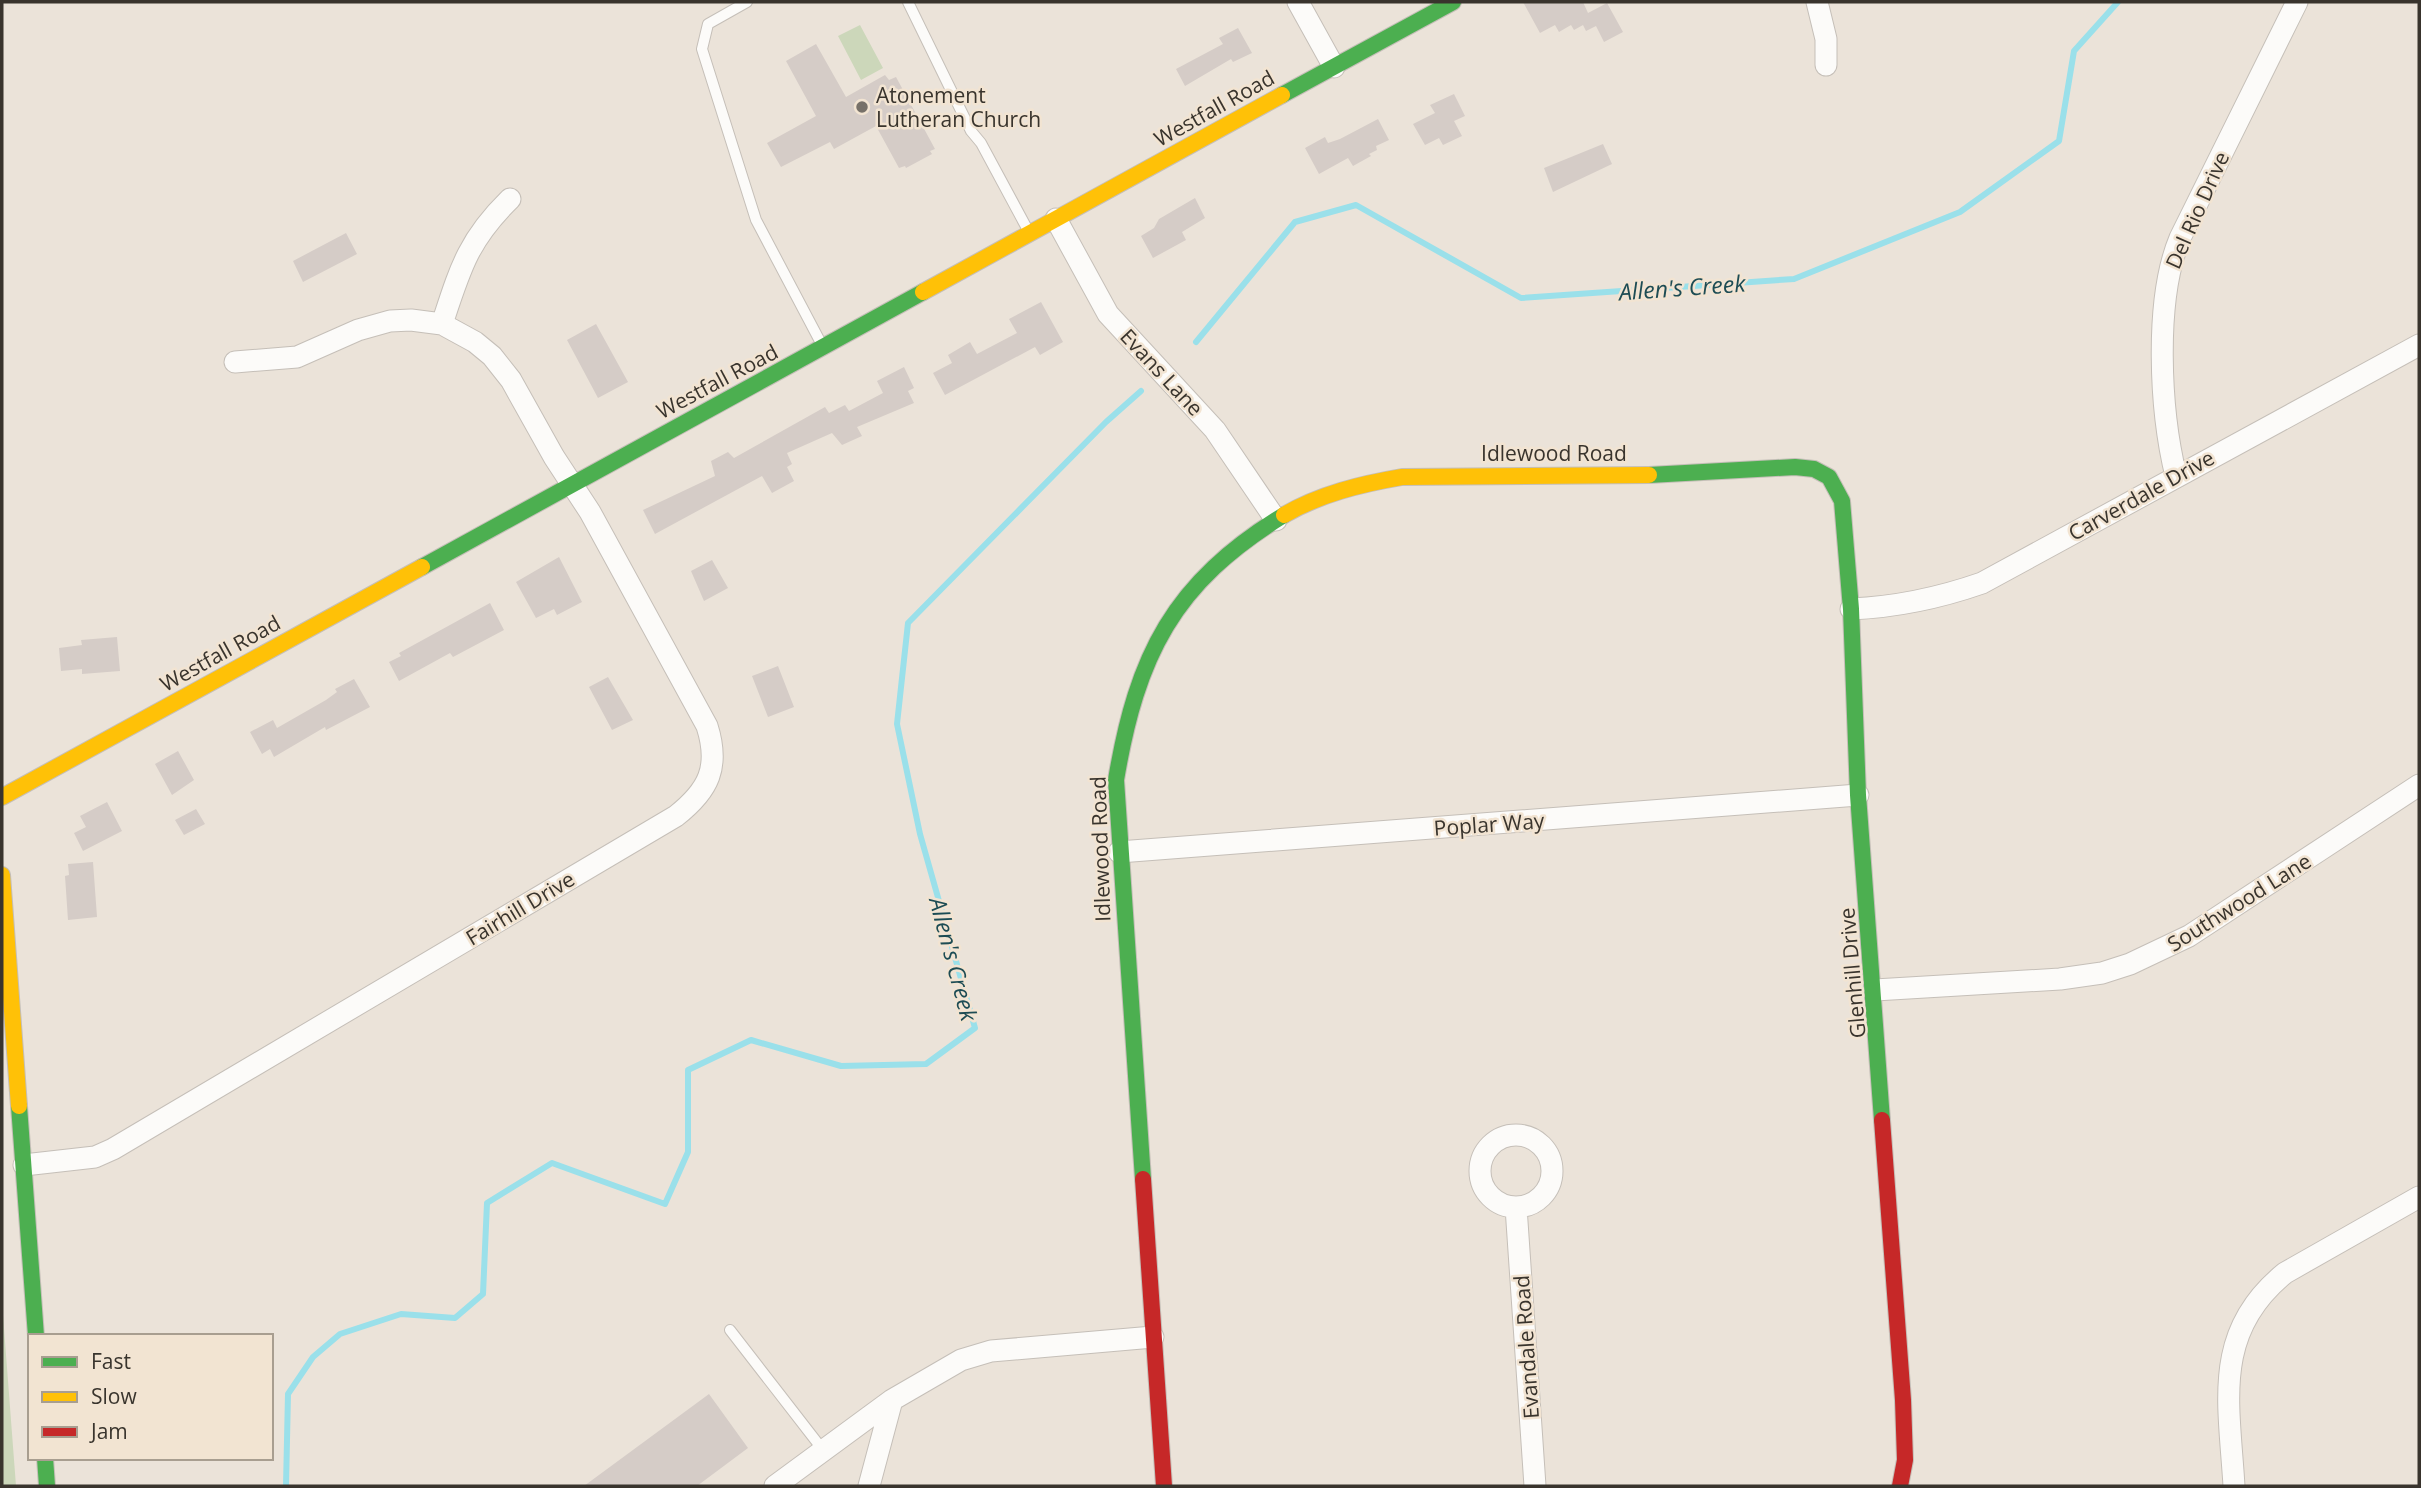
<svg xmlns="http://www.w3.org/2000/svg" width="2421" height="1488" font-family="'Open Sans',sans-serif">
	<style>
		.green { fill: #ccd7ba }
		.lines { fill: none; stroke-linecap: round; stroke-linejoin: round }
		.stream { stroke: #9ae0ea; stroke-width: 6 }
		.building { fill: #d5ccc7 }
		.lane-casing { stroke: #c5bfb8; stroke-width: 12 }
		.street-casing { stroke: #c5bfb8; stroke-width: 23 }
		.fast-casing { stroke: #c5bfb8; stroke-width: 18 }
		.slow-casing { stroke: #c5bfb8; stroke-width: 18 }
		.jam-casing { stroke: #c5bfb8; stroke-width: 18 }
		.lane { stroke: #fcfbf9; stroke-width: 10 }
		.street { stroke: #fcfbf9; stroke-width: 21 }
		.fast { stroke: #4caf50; stroke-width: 16 }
		.slow { stroke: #ffc107; stroke-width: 16 }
		.jam { stroke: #c62828; stroke-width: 16 }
		.poi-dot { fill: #777169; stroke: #f2e4d2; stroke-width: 2.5 }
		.labels { text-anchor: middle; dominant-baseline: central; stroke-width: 5; stroke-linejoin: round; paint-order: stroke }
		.poi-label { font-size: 21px; fill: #39342d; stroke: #f2e4d2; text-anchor: start }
		.street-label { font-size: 21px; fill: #39342d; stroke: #f2e4d2 }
		.water-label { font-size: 23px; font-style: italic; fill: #1d4c54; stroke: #f2e4d2 }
	</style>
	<rect width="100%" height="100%" fill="#ebe3d9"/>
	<path class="green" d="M 860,25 L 883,68 L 861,80 L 838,36 Z
		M 2,1302 L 16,1486 L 2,1486 Z"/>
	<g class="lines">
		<path class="stream" d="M 1196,342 L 1295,222 L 1356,205 L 1521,298 L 1794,279 L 1960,212 L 2059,141 L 2074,51 L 2118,2
			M 286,1486 L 288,1394 L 313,1357 L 340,1334 L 401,1314 L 455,1318 L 483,1294 L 487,1203 L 552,1163 L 665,1204 L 688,1152 L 688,1070 L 751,1040 L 841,1066 L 926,1064 L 975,1028 L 920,834 L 897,724 L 908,623 L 1106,422 L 1141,391"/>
	</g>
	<path class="building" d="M 1523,2 L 1583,2 L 1588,13 L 1607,3 L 1623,32 L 1604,42 L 1596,26 L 1586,31 L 1583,25 L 1574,30 L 1571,25 L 1559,32 L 1555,25 L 1540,33 Z
		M 1238,28 L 1252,53 L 1233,62 L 1231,59 L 1185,86 L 1176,69 L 1223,44 L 1219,38 Z
		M 816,44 L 846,97 L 885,75 L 889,80 L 896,77 L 935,149 L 930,151 L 932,154 L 906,168 L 905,166 L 899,168 L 876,126 L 834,149 L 830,142 L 781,167 L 767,143 L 816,116 L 786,61 Z
		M 1454,94 L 1465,116 L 1454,121 L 1462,136 L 1443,145 L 1439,138 L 1425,145 L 1413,124 L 1435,113 L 1430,105 Z
		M 1378,119 L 1389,140 L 1376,146 L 1377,150 L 1369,154 L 1371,156 L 1353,166 L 1348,158 L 1319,174 L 1305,148 L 1325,137 L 1328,143 L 1340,139 Z
		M 1603,144 L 1612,164 L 1553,192 L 1544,168 Z
		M 1195,198 L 1205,218 L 1182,232 L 1186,240 L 1153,258 L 1141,236 L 1154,228 L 1159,219 Z
		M 346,233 L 357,254 L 303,282 L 293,261 Z
		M 1041,302 L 1063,342 L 1040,355 L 1035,347 L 945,395 L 933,373 L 952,363 L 948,355 L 970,342 L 977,354 L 1017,333 L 1009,319 Z
		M 596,324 L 628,382 L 598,398 L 567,340 Z
		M 904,367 L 914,388 L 908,391 L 914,403 L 857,427 L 862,436 L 842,445 L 832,433 L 787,453 L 792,464 L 787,467 L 794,481 L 772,493 L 762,476 L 655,534 L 643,510 L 715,476 L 711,461 L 728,452 L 734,458 L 825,407 L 829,413 L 845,405 L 849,411 L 883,393 L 877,381 Z
		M 559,557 L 582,602 L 557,615 L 554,609 L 536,618 L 516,582 Z
		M 712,560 L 728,588 L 704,601 L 691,571 Z
		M 490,603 L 504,630 L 453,657 L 450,653 L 399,681 L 389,662 L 401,656 L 399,653 Z
		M 117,637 L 120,671 L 82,674 L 82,669 L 61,671 L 59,648 L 82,645 L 81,640 Z
		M 778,666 L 794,707 L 768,717 L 752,676 Z
		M 608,677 L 633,720 L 612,730 L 589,687 Z
		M 354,679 L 370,707 L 326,730 L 325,727 L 274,757 L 270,749 L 262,754 L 250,732 L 273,720 L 277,728 L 326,700 L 337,692 L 335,689 Z
		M 178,751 L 194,780 L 172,795 L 155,764 Z
		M 107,802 L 122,831 L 83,851 L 74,833 L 86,827 L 80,816 Z
		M 196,809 L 205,824 L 184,835 L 175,820 Z
		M 93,862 L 97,917 L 68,920 L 65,876 L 69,875 L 68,864 Z
		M 709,1394 L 748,1448 L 697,1486 L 584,1486 Z"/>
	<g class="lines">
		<g class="lane-casing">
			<path id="lane" d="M 747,2 L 708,24 L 702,49 L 756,220 L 822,345
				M 908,2 L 971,131 L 981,143 L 1030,234
				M 730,1330 L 823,1450"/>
		</g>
		<g class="street-casing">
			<path id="street" d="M 1298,2 L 1334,67
				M 1817,2 L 1826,39 L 1826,65
				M 1056,219 L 1108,314 L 1215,430 L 1276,520
				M 442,324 C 460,269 468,240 510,199
				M 2176,476 C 2160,411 2154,300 2180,238 L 2297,2
				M 1851,609 C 1897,607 1939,598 1982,583 L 2419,345
				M 1119,852 L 1858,795
				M 1875,990 L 2060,979 L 2102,973 L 2130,964 L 2189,936 L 2419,785
				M1480 1171a36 36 0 1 1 72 0a36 36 0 1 1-72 0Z
				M 24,1165 L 95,1157 L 113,1149 L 676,816 C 709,790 720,767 707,726 L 590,512 L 554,457 L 511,380 L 492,356 L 475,342 L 442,324 L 411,320 L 390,321 L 358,330 L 297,357 L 235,362
				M 1516,1207 L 1535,1486
				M 892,1400 L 961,1360 L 991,1351 L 1153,1337
				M 775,1486 L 892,1400 L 869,1486
				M 2234,1486 C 2229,1402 2212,1332 2285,1273 L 2419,1197"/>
		</g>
		<g class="fast-casing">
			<path id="fast" d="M 1282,95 L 1453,2
				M 1649,475 L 1795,467 L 1814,469 L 1829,477 L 1842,501 L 1851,609 L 1858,795 L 1882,1120
				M 422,567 L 923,292
				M 19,1106 L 36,1336
				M 1143,1179 L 1116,780 C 1137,655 1173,583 1284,515
				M 45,1458 L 47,1486"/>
		</g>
		<g class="slow-casing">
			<path id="slow" d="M 923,292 L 1282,95
				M 1284,515 C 1320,494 1361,484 1402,477 L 1649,475
				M 2,797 L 422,567
				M 2,875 L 19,1106"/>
		</g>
		<g class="jam-casing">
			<path id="jam" d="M 1882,1120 L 1903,1400 L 1905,1460 L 1900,1486
				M 1143,1179 L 1164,1486"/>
		</g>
		<use href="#lane" class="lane"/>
		<use href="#street" class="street"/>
		<use href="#fast" class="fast"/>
		<use href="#slow" class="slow"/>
		<use href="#jam" class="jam"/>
	</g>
	<circle class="poi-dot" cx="862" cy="107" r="7"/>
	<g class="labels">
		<g class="poi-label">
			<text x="876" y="95">Atonement<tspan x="876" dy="24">Lutheran Church</tspan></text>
		</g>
		<g class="street-label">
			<text transform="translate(1214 108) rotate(-29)">Westfall Road</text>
			<text transform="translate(2197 210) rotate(-66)">Del Rio Drive</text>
			<text transform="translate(1162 372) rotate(47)">Evans Lane</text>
			<text transform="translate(717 381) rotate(-28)">Westfall Road</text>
			<text x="1554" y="453">Idlewood Road</text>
			<text transform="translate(2141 495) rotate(-29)">Carverdale Drive</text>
			<text transform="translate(220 653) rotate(-29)">Westfall Road</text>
			<text transform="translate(1489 824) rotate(-4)">Poplar Way</text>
			<text transform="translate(1100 849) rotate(-92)">Idlewood Road</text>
			<text transform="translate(2239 902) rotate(-32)">Southwood Lane</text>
			<text transform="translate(520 908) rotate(-31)">Fairhill Drive</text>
			<text transform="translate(1852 973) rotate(-95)">Glenhill Drive</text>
			<text transform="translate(1526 1347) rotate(-94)">Evandale Road</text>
		</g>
		<g class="water-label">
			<text transform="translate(1682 287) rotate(-4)">Allen's Creek</text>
			<text transform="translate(954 959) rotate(75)">Allen's Creek</text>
		</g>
	</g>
	<rect width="2421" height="1488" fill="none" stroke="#39342d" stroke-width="7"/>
	<rect x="28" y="1334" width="245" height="126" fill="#f2e4d2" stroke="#a89e90" stroke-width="2"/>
	<rect x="42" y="1357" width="35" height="10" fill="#4caf50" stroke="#a89e90" stroke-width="2"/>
	<text x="91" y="1369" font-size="21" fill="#39342d">Fast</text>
	<rect x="42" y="1392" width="35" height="10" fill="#ffc107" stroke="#a89e90" stroke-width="2"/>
	<text x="91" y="1404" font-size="21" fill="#39342d">Slow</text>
	<rect x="42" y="1427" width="35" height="10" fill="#c62828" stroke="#a89e90" stroke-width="2"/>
	<text x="91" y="1439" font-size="21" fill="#39342d">Jam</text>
</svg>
